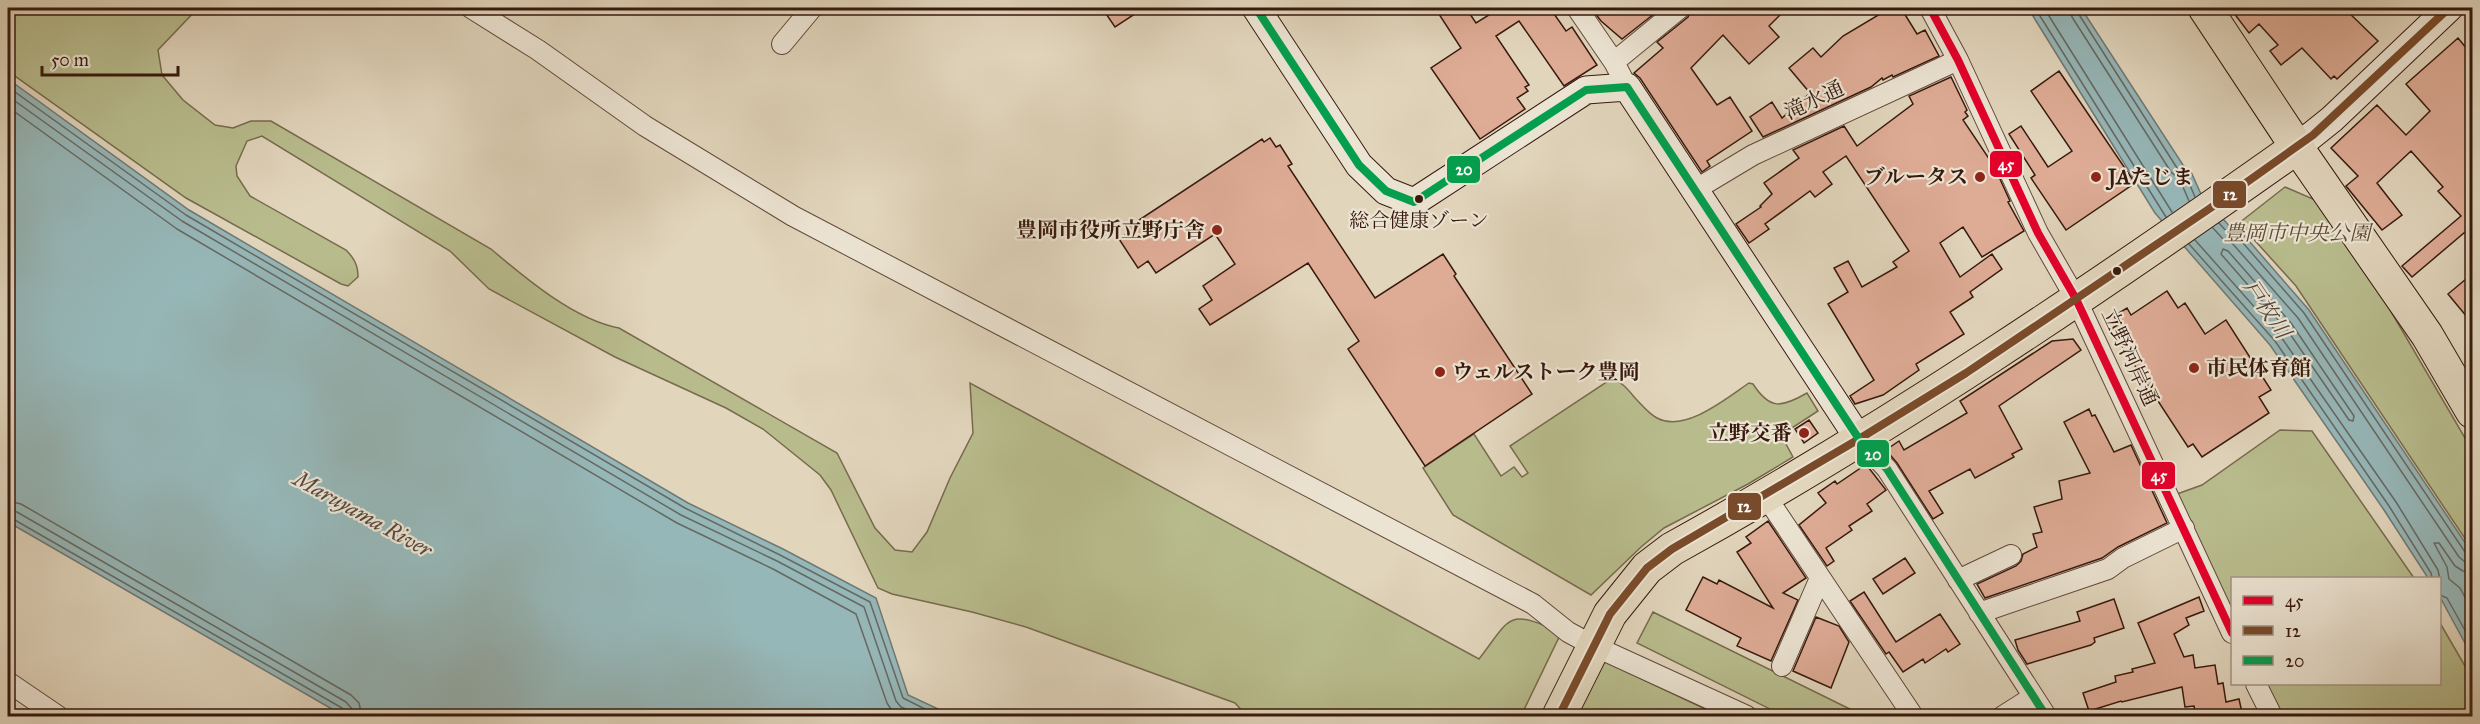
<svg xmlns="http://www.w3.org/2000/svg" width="2480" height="724" font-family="'IM FELL Great Primer','Noto Serif JP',serif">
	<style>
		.green { fill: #b8bc8d; stroke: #786a4d; stroke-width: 1.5 }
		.water { fill: #96b7b8; stroke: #707874; stroke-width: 1.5 }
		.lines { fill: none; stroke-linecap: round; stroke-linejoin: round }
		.shore { stroke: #666862; stroke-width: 1.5 }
		.building { fill: #deab95; stroke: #37190d; stroke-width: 1.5 }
		.street-casing { stroke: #624839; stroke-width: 22 }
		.secondary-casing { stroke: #37190d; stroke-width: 29 }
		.primary-casing { stroke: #37190d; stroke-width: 34 }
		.highway-casing { stroke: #37190d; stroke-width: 35 }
		.street { stroke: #ece4d3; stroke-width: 20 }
		.secondary { stroke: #ece4d3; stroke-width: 27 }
		.primary { stroke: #e1d5bc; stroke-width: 32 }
		.highway { stroke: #e1d5bc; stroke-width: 33 }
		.bus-1-casing { stroke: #ece4d3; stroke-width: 12 }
		.bus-2-casing { stroke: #ece4d3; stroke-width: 12 }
		.bus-3-casing { stroke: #ece4d3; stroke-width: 12 }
		.bus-1 { stroke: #e4002b; stroke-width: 8 }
		.bus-2 { stroke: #7a4b2a; stroke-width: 8 }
		.bus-3 { stroke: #039f4e; stroke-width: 8 }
		.poi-dot { fill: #8f2418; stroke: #ece4d3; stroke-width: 2 }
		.bus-dot { fill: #37190d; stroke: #ece4d3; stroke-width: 2 }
		.labels { text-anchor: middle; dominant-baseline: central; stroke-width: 4.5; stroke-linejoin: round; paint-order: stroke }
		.bus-label { font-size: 20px; fill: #37190d; stroke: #ece4d3 }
		.street-label { font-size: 21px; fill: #37190d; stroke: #ece4d3 }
		.poi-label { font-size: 21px; font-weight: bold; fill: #37190d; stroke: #ece4d3; text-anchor: end }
		.park-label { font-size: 21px; font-style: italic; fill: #5e4a33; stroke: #ece4d3 }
		.water-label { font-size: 22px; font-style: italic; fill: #544840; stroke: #ece4d3 }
		.line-badge { stroke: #ece4d3; stroke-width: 2 }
		.badge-label { font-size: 16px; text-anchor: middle; font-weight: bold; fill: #fff }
	</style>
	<rect width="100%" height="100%" fill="#e1d5bc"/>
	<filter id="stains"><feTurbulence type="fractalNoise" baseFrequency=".00333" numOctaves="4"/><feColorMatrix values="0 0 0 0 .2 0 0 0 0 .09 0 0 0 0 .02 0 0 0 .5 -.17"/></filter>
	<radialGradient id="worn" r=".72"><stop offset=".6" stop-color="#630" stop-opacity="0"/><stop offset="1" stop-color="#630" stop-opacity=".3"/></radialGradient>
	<path class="green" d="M 8,8 L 198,8 L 158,50 L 162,75 L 183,100 L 215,125 L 233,128 L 251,121 L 271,121 L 491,249 C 525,278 575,320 619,328 L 837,453 L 875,528 L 895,550 L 912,552 L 927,532 L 950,478 L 973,433 L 970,383 L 1479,659 C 1512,616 1507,608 1561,633 L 1521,716 L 1247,716 L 1235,703 L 1026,627 L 972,612 L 892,594 L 878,588 L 831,490 L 820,475 L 763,429 L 726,408 L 615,357 L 489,289 L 450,251 L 262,136 L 247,141 L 236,166 L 237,176 L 250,196 L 346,250 C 354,258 358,265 358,277 L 348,286 L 341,284 L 186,198 L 8,71 Z
		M 2285,187 L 2320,202 L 2382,296 L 2472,450 L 2472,549 L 2296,286 L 2239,223 Z
		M 1611,379 C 1622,381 1629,391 1636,399 C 1642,405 1649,414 1657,418 C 1685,433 1727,398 1749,383 L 1753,384 C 1770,410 1781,408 1807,393 L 1818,411 L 1781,435 L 1793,457 L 1748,484 L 1664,528 L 1641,547 L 1591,595 L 1453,515 L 1423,468 L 1474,434 L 1501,476 L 1514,467 L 1522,477 L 1528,473 L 1510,446 Z
		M 2280,430 L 2312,431 L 2414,578 L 2232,578 L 2232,612 L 2177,494 L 2202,485 Z
		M 1653,612 L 1864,716 L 1784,716 L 1637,643 Z
		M 2440,623 L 2472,678 L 2472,716 L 2282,716 L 2266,684 L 2440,684 Z
		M 1602,660 L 1720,716 L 1575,716 Z"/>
	<path class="water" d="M 2028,8 L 2081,8 L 2183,165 L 2191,172 L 2201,194 L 2232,229 L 2236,226 L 2309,310 L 2472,553 L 2472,656 L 2440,597 L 2440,578 L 2428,578 L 2384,510 L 2270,345 L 2155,213 Z
		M 8,79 L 189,210 L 688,503 L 783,549 L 876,598 L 908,695 L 953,716 L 344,716 L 8,522 Z"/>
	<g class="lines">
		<path class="shore" d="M 2035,8 L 2166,217
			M 2044,8 L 2172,212
			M 2069,8 L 2072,17 L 2171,172 L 2180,180 L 2189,201
			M 2077,8 L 2078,13 L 2177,168 L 2186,176 L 2195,197
			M 8,87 L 186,215 L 685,508 L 780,555 L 870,602 L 903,698 L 939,716
			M 8,96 L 182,221 L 681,515 L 777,561 L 864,607 L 896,701 L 901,707 L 921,716
			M 8,107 L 177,229 L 677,523 L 773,569 L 856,614 L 887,703 L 892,711 L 900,716
			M 2219,223 L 2228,233 L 2236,235 L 2304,313 L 2465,552 L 2472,555
			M 2213,228 L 2223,239 L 2232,243 L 2298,318 L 2459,557 L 2465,562 L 2472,563
			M 2195,240 L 2281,337 L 2396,502 L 2438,570 L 2440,580
			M 2189,244 L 2275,341 L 2389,506 L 2431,573 L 2432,578
			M 2223,249 L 2228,251 L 2291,323 L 2354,416 L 2353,421 L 2349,420 L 2288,331 L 2221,254 Z
			M 8,501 L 21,504 L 351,695 L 359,703 L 362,716
			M 8,510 L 17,512 L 346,702 L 352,709 L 353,716
			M 8,518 L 13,519 L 342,708 L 345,716
			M 2472,572 L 2463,571 L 2455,566 L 2439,543 L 2434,543 L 2447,567 L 2449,579 L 2460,588 L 2472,610
			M 2440,595 L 2447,598 L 2472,643"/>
	</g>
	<path class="building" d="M 1102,8 L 1144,8 L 1115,27 Z
		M 1435,8 L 1466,8 L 1476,23 L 1500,8 L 1550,8 L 1566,31 L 1572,27 L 1597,65 L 1564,86 L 1519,21 L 1496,36 L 1529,85 L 1525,87 L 1528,91 L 1517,98 L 1525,109 L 1480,139 L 1431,68 L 1461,48 Z
		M 1591,8 L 1657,8 L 1659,10 L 1622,39 L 1601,21 Z
		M 1692,8 L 1787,8 L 1769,26 L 1779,37 L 1749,64 L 1723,35 L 1691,68 L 1717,105 L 1730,97 L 1752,131 L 1707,161 L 1710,166 L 1702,172 L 1640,78 L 1634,73 L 1663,48 L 1657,42 L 1688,17 Z
		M 1890,8 L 1901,8 L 1917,34 L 1925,30 L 1939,56 L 1893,77 L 1892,75 L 1883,80 L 1882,78 L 1871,87 L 1763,137 L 1750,117 L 1772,102 L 1782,118 L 1810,93 L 1789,68 L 1813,48 L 1821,57 L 1843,36 Z
		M 2230,8 L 2344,8 L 2378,41 L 2337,79 L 2334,76 L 2331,79 L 2302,48 L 2281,65 L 2270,51 L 2278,45 L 2259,24 L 2249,33 Z
		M 2458,38 L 2472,55 L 2472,228 L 2471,227 L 2412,277 L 2402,266 L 2461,216 L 2438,191 L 2443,187 L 2411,151 L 2377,183 L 2402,215 L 2382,230 L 2346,186 L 2358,176 L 2331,148 L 2377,105 L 2406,135 L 2430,111 L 2406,84 Z
		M 2059,71 L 2135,183 L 2066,230 L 2031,178 L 2035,175 L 2009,134 L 2021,126 L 2048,167 L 2072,151 L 2031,91 Z
		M 1951,77 L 1967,110 L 1965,112 L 1968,116 L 1963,120 L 1994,166 L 2010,201 L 2008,202 L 2024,231 L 1982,257 L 1963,227 L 1940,243 L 1960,277 L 1992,254 L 2002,269 L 1970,292 L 1973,297 L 1950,312 L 1964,334 L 1916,364 L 1919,370 L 1883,395 L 1855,404 L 1850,396 L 1874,380 L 1828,304 L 1848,292 L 1834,268 L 1848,261 L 1862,287 L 1897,267 L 1893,262 L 1909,251 L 1846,156 L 1823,172 L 1832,184 L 1815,197 L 1810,191 L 1765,224 L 1769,229 L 1749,243 L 1736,224 L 1761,207 L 1760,206 L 1772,194 L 1764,183 L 1799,158 L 1793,150 L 1844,126 L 1857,146 L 1913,104 L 1909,96 Z
		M 1270,138 L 1276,147 L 1280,145 L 1292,164 L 1288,166 L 1375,298 L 1443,254 L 1456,274 L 1454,276 L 1532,394 L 1425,466 L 1348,349 L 1359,341 L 1308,263 L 1210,325 L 1199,309 L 1212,300 L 1203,286 L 1235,264 L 1215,234 L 1156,273 L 1148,261 L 1138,268 L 1119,239 L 1130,232 L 1127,228 L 1262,139 L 1264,142 Z
		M 2472,274 L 2472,323 L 2448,294 Z
		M 2167,291 L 2178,308 L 2185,303 L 2205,334 L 2226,320 L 2271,390 L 2259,397 L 2269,413 L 2202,457 L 2193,444 L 2188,447 L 2111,329 L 2119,324 L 2114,316 L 2127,308 L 2131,315 Z
		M 2073,339 L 2081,350 L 1999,406 L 2022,449 L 2012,454 L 2014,457 L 1975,478 L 1970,469 L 1929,491 L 1943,513 L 1933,519 L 1897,463 L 1886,450 L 1899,441 L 1904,450 L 1967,413 L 1960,401 L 2052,341 Z
		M 2089,409 L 2092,416 L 2095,415 L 2114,452 L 2131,445 L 2167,523 L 2118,547 L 2102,558 L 1985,598 L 1977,584 L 2016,566 L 2021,561 L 2023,554 L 2037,547 L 2033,534 L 2042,532 L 2034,507 L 2062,499 L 2059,481 L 2090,473 L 2064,422 Z
		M 1809,420 L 1818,433 L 1804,443 L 1795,429 Z
		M 1865,463 L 1886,490 L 1867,504 L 1872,511 L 1849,526 L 1852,530 L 1826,548 L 1834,561 L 1827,566 L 1799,525 L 1826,503 L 1818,493 L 1835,481 L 1837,484 L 1862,467 L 1861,465 Z
		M 1768,521 L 1806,578 L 1783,593 L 1798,600 L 1771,661 L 1737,646 L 1741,638 L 1686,610 L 1703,577 L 1717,584 L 1719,580 L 1773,608 L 1737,552 L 1751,543 L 1746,537 Z
		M 1905,558 L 1915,573 L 1883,594 L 1873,579 Z
		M 1864,592 L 1896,642 L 1940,614 L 1960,644 L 1948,652 L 1946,649 L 1925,663 L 1923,659 L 1903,672 L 1889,652 L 1886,654 L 1850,601 Z
		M 2199,597 L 2204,611 L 2186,618 L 2189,625 L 2174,634 L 2184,657 L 2193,655 L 2195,668 L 2215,665 L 2218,684 L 2223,683 L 2226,702 L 2239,699 L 2243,717 L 2192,717 L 2191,711 L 2195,711 L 2194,706 L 2185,707 L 2182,687 L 2122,702 L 2121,701 L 2089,711 L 2083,693 L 2116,682 L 2115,676 L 2133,672 L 2132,669 L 2155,663 L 2138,623 Z
		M 2114,599 L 2124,628 L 2094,638 L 2095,642 L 2091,645 L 2027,664 L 2018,650 L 2015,640 L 2080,621 L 2077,612 Z
		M 1816,617 L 1839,626 L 1849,642 L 1831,688 L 1793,671 Z"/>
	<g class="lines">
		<g class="street-casing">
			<path id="street" d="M 471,8 L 538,50 L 645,126 L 793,216 L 1533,604 L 1568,632 L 1594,646 L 1747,716
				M 1577,8 L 1614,62 L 1627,87
				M 1930,8 L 1958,60 L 2038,233 L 2076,299 L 2232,633
				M 782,44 L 812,8
				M 1614,62 L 1680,8
				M 1693,191 L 1753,155 L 1958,60
				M 1859,439 L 1887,469 L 2046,716
				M 1765,495 L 1913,716
				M 1958,580 L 2011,555
				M 1979,613 L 2108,569 L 2123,558 L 2184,528
				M 1782,666 L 1820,578
				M 8,682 L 58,716
				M 2256,684 L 2272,716
				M 2003,716 L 2033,697"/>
		</g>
		<g class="secondary-casing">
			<path id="secondary" d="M 1256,8 L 1359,165 L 1386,191 L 1414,202 L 1586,90 L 1627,87 L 1859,439
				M 2297,147 L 2332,119 L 2449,8"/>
		</g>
		<g class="primary-casing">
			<path id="primary" d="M 2297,147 L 2427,335 L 2472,412"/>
		</g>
		<g class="highway-casing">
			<path id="highway" d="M 1559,716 L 1610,614 L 1647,568 L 1672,549 C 1889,429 2095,290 2297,147 L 2205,8"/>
		</g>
		<use href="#street" class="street"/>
		<use href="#secondary" class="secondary"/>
		<use href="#primary" class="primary"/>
		<use href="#highway" class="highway"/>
		<g class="bus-1-casing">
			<path id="bus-1" d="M 1930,8 L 1958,60 L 2038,233 L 2076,299 L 2232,633"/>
		</g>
		<g class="bus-2-casing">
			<path id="bus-2" d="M 1559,716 L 1610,614 L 1647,568 L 1672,549 L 1859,439 L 1966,373 L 2209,209 L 2313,135 L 2449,8"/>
		</g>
		<g class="bus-3-casing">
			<path id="bus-3" d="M 1256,8 L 1359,165 L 1386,191 L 1414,202 L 1586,90 L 1627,87 L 1859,439 L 1887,469 L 2046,716"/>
		</g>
		<use href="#bus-1" class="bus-1"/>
		<use href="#bus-2" class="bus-2"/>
		<use href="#bus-3" class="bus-3"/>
	</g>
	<g class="poi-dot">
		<circle cx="1980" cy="177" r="6"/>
		<circle cx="2096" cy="177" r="6"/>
		<circle cx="1217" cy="230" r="6"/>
		<circle cx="2194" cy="368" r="6"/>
		<circle cx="1440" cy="372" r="6"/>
		<circle cx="1804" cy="433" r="6"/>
	</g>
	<g class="bus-dot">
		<circle cx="1419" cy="199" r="5"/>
		<circle cx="2117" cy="271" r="5"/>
	</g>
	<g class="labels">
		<g class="bus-label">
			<text x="1419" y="220">総合健康ゾーン</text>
		</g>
		<g class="street-label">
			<text transform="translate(1814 100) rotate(-25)">滝水通</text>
			<text transform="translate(2130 357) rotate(65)">立野河岸通</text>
		</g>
		<g class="poi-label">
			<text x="1968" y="177">ブルータス</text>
			<text x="2108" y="177" text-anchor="start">JAたじま</text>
			<text x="1205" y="230">豊岡市役所立野庁舎</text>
			<text x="2206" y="368" text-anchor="start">市民体育館</text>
			<text x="1452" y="372" text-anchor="start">ウェルストーク豊岡</text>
			<text x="1792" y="433">立野交番</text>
		</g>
		<g class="park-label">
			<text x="2297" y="233">豊岡市中央公園</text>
		</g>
		<g class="water-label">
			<text transform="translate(2267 309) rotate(56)">戸枚川</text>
			<text transform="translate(363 514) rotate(29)">Maruyama River</text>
		</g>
	</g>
	<g class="line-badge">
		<rect x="1989" y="150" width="34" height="28" rx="6" fill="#e4002b"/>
		<rect x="1446" y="155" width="35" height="29" rx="6" fill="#039f4e"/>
		<rect x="2212" y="180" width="35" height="29" rx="6" fill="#7a4b2a"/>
		<rect x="1856" y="439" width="34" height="29" rx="6" fill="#039f4e"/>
		<rect x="2141" y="461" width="35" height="29" rx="6" fill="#e4002b"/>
		<rect x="1727" y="492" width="35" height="29" rx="6" fill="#7a4b2a"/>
	</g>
	<g class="badge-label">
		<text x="2006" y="170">45</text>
		<text x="1464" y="175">20</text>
		<text x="2230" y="200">12</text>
		<text x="1873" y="460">20</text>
		<text x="2159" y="481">45</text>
		<text x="1744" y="512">12</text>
	</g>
	<rect width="2480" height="724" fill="none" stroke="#e1d5bc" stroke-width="30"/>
	<rect x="9" y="9" width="2462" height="706" fill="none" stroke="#37190d" stroke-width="3"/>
	<rect x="15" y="15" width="2450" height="694" fill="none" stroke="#37190d" stroke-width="1.5"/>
	<rect x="2231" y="577" width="210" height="108" fill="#ece4d3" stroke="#a49384" stroke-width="1.5"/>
	<rect x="2243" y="596" width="30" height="9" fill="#e4002b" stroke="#a49384" stroke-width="1.5"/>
	<text x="2285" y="607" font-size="18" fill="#37190d">45</text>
	<rect x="2243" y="626" width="30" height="9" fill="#7a4b2a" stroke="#a49384" stroke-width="1.5"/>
	<text x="2285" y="637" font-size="18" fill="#37190d">12</text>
	<rect x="2243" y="656" width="30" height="9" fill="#039f4e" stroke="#a49384" stroke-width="1.5"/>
	<text x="2285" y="667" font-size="18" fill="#37190d">20</text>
	<path d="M42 66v9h136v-9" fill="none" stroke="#37190d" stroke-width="3"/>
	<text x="51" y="66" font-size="18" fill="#37190d" stroke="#ece4d3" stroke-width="4.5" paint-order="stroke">50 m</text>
	<rect width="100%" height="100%" filter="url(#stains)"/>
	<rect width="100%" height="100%" fill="url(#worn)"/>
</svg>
